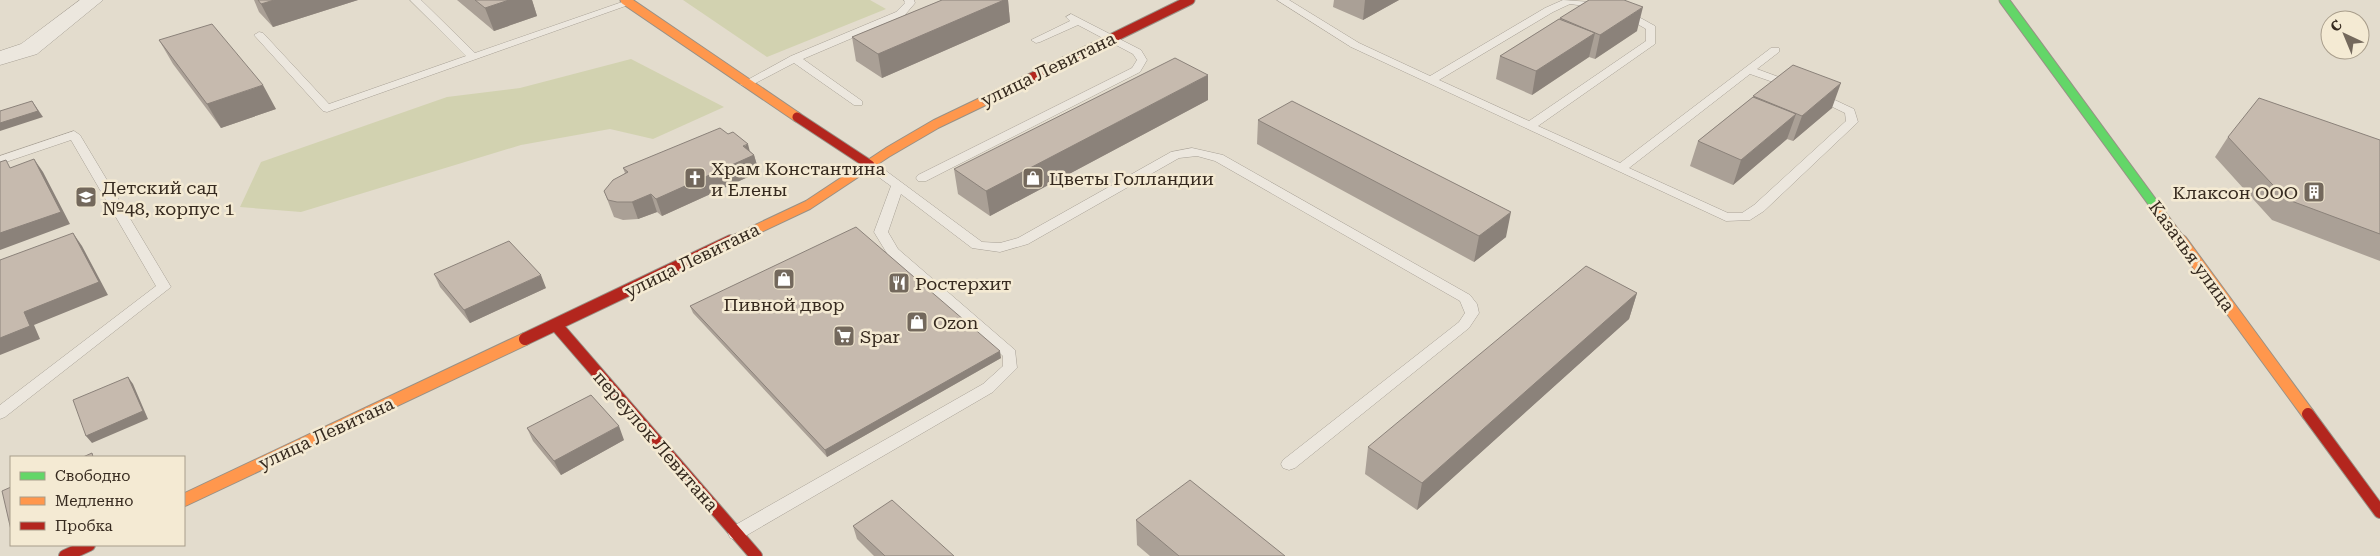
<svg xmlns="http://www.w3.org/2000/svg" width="2380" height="556" font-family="'Roboto Serif',serif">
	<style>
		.green { fill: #d2d2b0 }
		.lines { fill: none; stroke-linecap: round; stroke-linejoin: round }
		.lane-casing { stroke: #a8a196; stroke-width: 1 }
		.street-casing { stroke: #a8a196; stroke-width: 1 }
		.fast-casing { stroke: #989186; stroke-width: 11 }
		.slow-far1-casing { stroke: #989186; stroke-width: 11 }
		.slow-casing { stroke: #989186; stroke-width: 14 }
		.jam-far1-casing { stroke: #989186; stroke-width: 11 }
		.jam-casing { stroke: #989186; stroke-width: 14 }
		.lane { fill: #ece7de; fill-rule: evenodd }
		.street { fill: #ece7de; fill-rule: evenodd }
		.fast { stroke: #63d668; stroke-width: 9 }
		.slow-far1 { stroke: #ff974d; stroke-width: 9 }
		.slow { stroke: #ff974d; stroke-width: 12 }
		.jam-far1 { stroke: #b3261e; stroke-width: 9 }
		.jam { stroke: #b3261e; stroke-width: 12 }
		.wall { fill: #aaa096 }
		.shaded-wall { fill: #8b827a }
		.building { fill: #c6baae; stroke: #8b827a }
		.labels { text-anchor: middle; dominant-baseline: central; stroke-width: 5; stroke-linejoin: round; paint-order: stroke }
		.street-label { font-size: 18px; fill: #362a1f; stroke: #f4ead3 }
		.poi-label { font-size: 18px; fill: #362a1f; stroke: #f4ead3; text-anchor: start }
	</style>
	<rect width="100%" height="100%" fill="#e3dccd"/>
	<path class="green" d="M 683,0 L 870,0 L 886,9 L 767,57 Z
		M 631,59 L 724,107 L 653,139 L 610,129 L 521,145 L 301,212 L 240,207 L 261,162 L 447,97 L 520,88 Z"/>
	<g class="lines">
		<g class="lane-casing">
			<path id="lane" d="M 410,0 L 421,0 L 475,53 L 625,1 L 629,0 L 634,3 L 327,112 L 323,111 L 254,35 L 259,32 L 263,33 L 329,104 L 466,56 Z
				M 904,0 L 914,0 L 915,3 L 904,16 L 803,59 L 862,101 L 862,105 L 854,105 L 794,63 L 750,86 L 746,87 L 740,84 L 791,56 L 896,12 L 905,3 Z
				M 1277,0 L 1289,0 L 1359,43 L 1430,76 L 1545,8 L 1563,0 L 1605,3 L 1605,7 L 1601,8 L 1570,4 L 1553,12 L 1439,80 L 1529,121 L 1646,41 L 1646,29 L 1619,13 L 1620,11 L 1628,11 L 1655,26 L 1655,44 L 1538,126 L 1620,163 L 1771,48 L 1779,48 L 1779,52 L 1757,69 L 1795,83 L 1795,87 L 1787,87 L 1750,74 L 1629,168 L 1728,213 L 1742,213 L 1754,205 L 1846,121 L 1845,113 L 1814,98 L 1814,94 L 1822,94 L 1854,109 L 1858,122 L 1764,211 L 1750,220 L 1726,221 L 1351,47 Z
				M 1071,14 L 1141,50 L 1147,60 L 1140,72 L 926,181 L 918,181 L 916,178 L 918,175 L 1132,68 L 1137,60 L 1133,54 L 1078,25 L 1040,42 L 1036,43 L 1031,40 L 1070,21 L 1066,17 Z
				M 74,131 L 80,135 L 171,287 L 5,417 L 0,419 L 0,405 L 156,286 L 71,140 L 0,164 L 0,156 Z
				M 1192,148 L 1223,155 L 1470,295 L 1477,304 L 1479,313 L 1469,328 L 1295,468 L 1289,470 L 1283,468 L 1281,464 L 1283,460 L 1459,322 L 1465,313 L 1460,301 L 1215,161 L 1197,156 L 1179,158 L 1028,244 L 1000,252 L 972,248 L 901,194 L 888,232 L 898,249 L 1015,350 L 1017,368 L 993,392 L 742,538 L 736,540 L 730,538 L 728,533 L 730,528 L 983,384 L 1003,366 L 1003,356 L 888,255 L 874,232 L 891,186 L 866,168 L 864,165 L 866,162 L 874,162 L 982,242 L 1000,243 L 1018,238 L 1171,152 Z"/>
		</g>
		<g class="street-casing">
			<path id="street" d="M 80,0 L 103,0 L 37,54 L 0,65 L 0,51 L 21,44 Z"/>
		</g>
		<g class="fast-casing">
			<path id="fast" d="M 2004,0 L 2161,214"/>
		</g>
		<g class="slow-far1-casing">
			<path id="slow-far1" d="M 625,0 L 797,117
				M 2161,214 L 2182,242
				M 738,238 L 808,205 L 888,152 L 936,124 L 986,100"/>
		</g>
		<g class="slow-casing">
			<path id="slow" d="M 2181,241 L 2308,414
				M 184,500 L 525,339"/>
		</g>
		<g class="jam-far1-casing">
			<path id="jam-far1" d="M 986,100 L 1190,0
				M 797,117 L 870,165
				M 729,242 L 738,238"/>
		</g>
		<g class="jam-casing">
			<path id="jam" d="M 556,325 L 756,556
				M 525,339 L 731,241
				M 2308,414 L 2380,512
				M 65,556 L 89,545"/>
		</g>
		<use href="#lane" class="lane"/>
		<use href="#street" class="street"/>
		<use href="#fast" class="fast"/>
		<use href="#slow-far1" class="slow-far1"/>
		<use href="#slow" class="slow"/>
		<use href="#jam-far1" class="jam-far1"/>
		<use href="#jam" class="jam"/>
	</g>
	<path class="wall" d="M 254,0 L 358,0 L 273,27 L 259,12 Z
		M 457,0 L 532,0 L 537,16 L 494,31 Z
		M 942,0 L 1008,0 L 1010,22 L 882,78 L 856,61 L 852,37 Z
		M 1334,0 L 1399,0 L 1363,20 L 1333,7 Z
		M 1589,0 L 1637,31 L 1595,59 L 1589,57 L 1532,95 L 1496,79 L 1500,56 Z
		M 159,40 L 276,109 L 221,128 L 173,64 Z
		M 1793,65 L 1832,108 L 1793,141 L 1787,139 L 1733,185 L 1690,166 L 1698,141 Z
		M 1208,100 L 990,216 L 958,194 L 954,169 Z
		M 1258,120 L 1506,237 L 1474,262 L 1257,144 Z
		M 2228,137 L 2380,140 L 2380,261 L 2272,220 L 2215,157 Z
		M 750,151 L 754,155 L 759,172 L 662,216 L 657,212 L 638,219 L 623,220 L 614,217 L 604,191 L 625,173 L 623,168 Z
		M 434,274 L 546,288 L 470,323 L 440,287 Z
		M 1637,293 L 1629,319 L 1417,510 L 1365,474 L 1368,447 Z
		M 690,306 L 1001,358 L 827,457 L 693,313 Z
		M 527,428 L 624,440 L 561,475 L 533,441 Z
		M 1136,520 L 1285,556 L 1150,556 L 1137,545 Z
		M 853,526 L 954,556 L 874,556 L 857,539 Z"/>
	<path class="shaded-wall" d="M 274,0 L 358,0 L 273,27 L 261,4 Z
		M 509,0 L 532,0 L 537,16 L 494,31 L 485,8 Z
		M 1004,0 L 1008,0 L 1010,22 L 882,78 L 878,54 Z
		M 1365,0 L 1399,0 L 1363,20 Z
		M 1643,7 L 1637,31 L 1595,59 L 1600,35 Z
		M 1595,33 L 1589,57 L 1532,95 L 1536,71 Z
		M 1208,75 L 1208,100 L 990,216 L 986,191 Z
		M 1841,83 L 1832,108 L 1793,141 L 1802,116 Z
		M 263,85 L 276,109 L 221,128 L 207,104 Z
		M 32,101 L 43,117 L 0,131 L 0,123 Z
		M 1796,114 L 1787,139 L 1733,185 L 1741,160 Z
		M 748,144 L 751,156 L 754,155 L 759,172 L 662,216 L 656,199 Z
		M 34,159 L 43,172 L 70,224 L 0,250 L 0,233 Z
		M 651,194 L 657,212 L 638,219 L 632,202 Z
		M 1511,212 L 1506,237 L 1474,262 L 1479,236 Z
		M 73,233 L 82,246 L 108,295 L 34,325 L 40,339 L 0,355 L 0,338 L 24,312 Z
		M 541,275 L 546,288 L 470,323 L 464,310 Z
		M 1637,293 L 1629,319 L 1417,510 L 1422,483 Z
		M 1000,351 L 1001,358 L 827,457 L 825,450 Z
		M 128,377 L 133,384 L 148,419 L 92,443 L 86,436 Z
		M 619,426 L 624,440 L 561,475 L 554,461 Z"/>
	<path class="building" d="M 258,0 L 274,0 L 261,4 Z
		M 475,0 L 509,0 L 485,8 Z
		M 942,0 L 1004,0 L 878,54 L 852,37 Z
		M 1589,0 L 1624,0 L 1643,7 L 1600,35 L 1560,18 Z
		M 1559,19 L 1595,33 L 1536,71 L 1500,56 Z
		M 212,24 L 263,85 L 207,104 L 159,40 Z
		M 1175,58 L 1208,75 L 986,191 L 954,169 Z
		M 1793,65 L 1841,83 L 1802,116 L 1753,96 Z
		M 1753,97 L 1796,114 L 1741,160 L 1698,141 Z
		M 2259,98 L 2380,140 L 2380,234 L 2286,199 L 2228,137 Z
		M 32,101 L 38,111 L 0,123 L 0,111 Z
		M 1292,101 L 1511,212 L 1479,236 L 1258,120 Z
		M 720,128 L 728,134 L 733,132 L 748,144 L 743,146 L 754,155 L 656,199 L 651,194 L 632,202 L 617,202 L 608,200 L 604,191 L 613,180 L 628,172 L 623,168 Z
		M 34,159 L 61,212 L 0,233 L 0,162 L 6,160 L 10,168 Z
		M 856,227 L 1000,351 L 825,450 L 690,306 Z
		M 73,233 L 99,282 L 24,312 L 30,326 L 0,338 L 0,260 Z
		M 509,241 L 541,275 L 464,310 L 434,274 Z
		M 1586,266 L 1637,293 L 1422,483 L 1368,447 Z
		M 128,377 L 143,411 L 86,436 L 73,400 Z
		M 591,395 L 619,426 L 554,461 L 527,428 Z
		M 92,453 L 93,457 L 83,457 Z
		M 1190,480 L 1285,556 L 1179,556 L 1136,520 Z
		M 11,487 L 11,530 L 2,491 Z
		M 892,500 L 954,556 L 885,556 L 853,526 Z"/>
	<defs>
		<g id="church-square" transform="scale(1.125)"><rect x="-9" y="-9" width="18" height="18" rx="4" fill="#73685c" stroke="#f4ead3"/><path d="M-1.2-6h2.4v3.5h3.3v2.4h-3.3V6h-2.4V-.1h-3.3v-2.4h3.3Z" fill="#fff"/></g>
		<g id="shop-square" transform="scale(1.125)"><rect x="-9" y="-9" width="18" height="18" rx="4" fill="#73685c" stroke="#f4ead3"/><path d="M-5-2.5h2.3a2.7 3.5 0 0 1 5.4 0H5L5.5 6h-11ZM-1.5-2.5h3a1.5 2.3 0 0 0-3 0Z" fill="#fff"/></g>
		<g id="building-square" transform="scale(1.125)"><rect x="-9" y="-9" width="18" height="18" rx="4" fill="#73685c" stroke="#f4ead3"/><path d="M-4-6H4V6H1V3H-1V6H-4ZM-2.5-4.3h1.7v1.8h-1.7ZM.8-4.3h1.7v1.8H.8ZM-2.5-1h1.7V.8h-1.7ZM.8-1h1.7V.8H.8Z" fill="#fff"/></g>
		<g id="school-square" transform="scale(1.125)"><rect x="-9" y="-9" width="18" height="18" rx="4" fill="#73685c" stroke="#f4ead3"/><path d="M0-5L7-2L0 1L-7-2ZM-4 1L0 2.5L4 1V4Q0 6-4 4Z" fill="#fff"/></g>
		<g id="restaurant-square" transform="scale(1.125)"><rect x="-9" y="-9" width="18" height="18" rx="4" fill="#73685c" stroke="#f4ead3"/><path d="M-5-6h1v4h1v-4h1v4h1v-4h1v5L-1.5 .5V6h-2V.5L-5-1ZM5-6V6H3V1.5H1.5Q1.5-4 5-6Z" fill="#fff"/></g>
		<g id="supermarket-square" transform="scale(1.125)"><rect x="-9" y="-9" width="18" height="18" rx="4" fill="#73685c" stroke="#f4ead3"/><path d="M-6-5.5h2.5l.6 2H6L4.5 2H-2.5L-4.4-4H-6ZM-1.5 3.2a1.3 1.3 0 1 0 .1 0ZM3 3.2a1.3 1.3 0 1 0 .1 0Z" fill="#fff"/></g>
	</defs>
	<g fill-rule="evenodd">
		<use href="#church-square" x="695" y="178"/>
		<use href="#shop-square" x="1033" y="178"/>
		<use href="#building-square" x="2314" y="192"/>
		<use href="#school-square" x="86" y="197"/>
		<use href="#shop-square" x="784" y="279"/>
		<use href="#restaurant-square" x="899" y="283"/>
		<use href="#shop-square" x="917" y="322"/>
		<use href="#supermarket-square" x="844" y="336"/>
	</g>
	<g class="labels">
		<g class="street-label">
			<text transform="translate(1048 69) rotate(-26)">улица Левитана</text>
			<text transform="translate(2192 256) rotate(54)">Казачья улица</text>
			<text transform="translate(692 260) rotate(-26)">улица Левитана</text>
			<text transform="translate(326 433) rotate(-25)">улица Левитана</text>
			<text transform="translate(656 441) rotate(49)">переулок Левитана</text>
		</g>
		<g class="poi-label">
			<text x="711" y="168">Храм Константина<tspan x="711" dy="21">и Елены</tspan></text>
			<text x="1049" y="178">Цветы Голландии</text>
			<text x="102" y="187">Детский сад<tspan x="102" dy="21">№48, корпус 1</tspan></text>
			<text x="2298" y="192" text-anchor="end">Клаксон ООО</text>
			<text x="915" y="283">Ростерхит</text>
			<text x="784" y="304" text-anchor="middle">Пивной двор</text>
			<text x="933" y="322">Ozon</text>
			<text x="860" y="336">Spar</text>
		</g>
	</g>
	<rect x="10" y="456" width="175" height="90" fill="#f4ead3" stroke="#a89d8b"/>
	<rect x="20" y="472" width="25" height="8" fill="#63d668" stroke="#a89d8b"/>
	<text x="55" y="481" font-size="15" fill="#362a1f">Свободно</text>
	<rect x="20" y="497" width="25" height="8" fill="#ff974d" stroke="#a89d8b"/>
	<text x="55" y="506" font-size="15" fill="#362a1f">Медленно</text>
	<rect x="20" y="522" width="25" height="8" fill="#b3261e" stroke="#a89d8b"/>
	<text x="55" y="531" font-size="15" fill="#362a1f">Пробка</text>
	<g transform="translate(2345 35) rotate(316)"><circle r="24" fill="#f4ead3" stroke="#a89d8b"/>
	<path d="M0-4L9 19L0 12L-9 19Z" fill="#73685c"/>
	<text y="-8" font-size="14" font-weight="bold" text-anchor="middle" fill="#362a1f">С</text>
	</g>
</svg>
